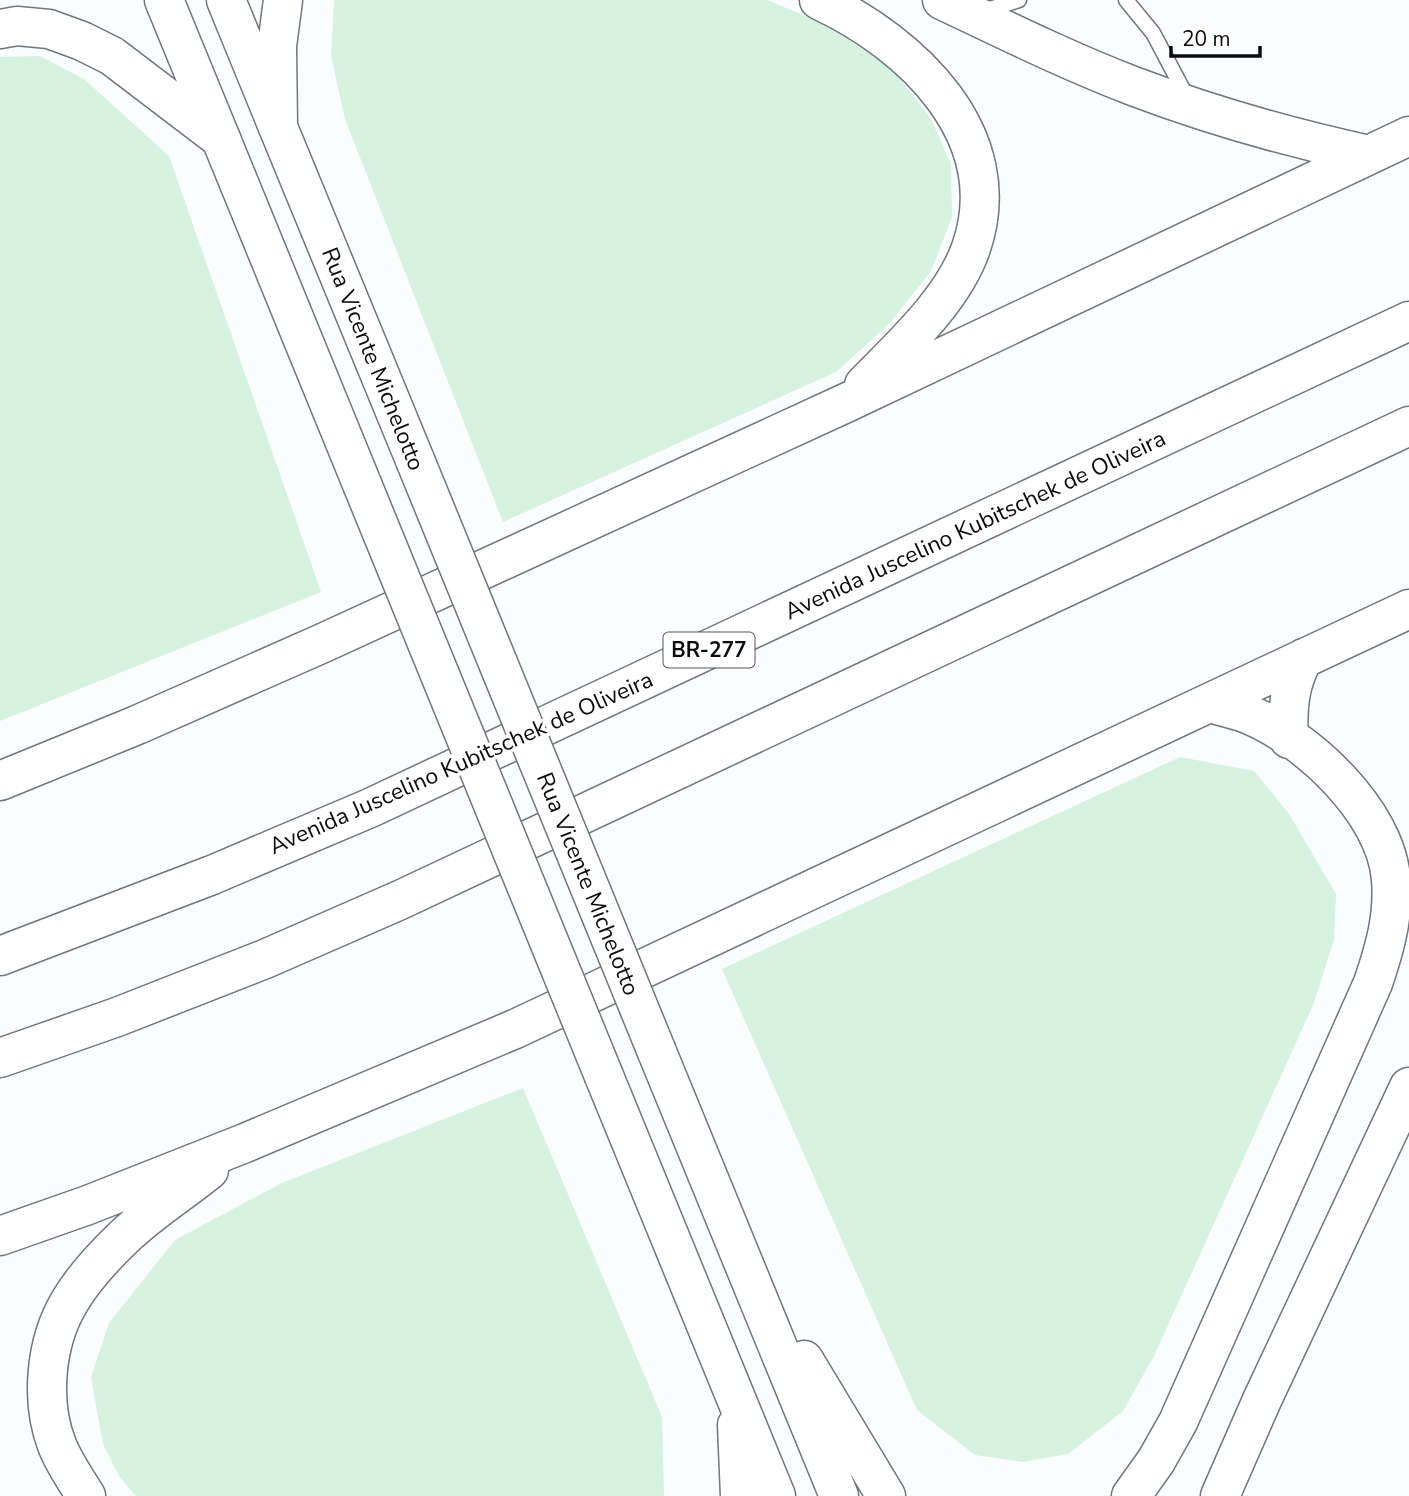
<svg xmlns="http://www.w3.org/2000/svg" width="1409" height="1496" font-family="'Nunito Sans',sans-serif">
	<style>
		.green { fill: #d5f3df }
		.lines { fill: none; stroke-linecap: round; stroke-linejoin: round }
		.lane-casing { stroke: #6f767d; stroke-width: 17 }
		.secondary-casing { stroke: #6f767d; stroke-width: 41 }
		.primary-casing { stroke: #6f767d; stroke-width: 41 }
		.highway-casing { stroke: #6f767d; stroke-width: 41 }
		.lane { stroke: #fff; stroke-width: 14 }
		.secondary { stroke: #fff; stroke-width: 38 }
		.primary { stroke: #fff; stroke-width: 38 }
		.highway { stroke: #fff; stroke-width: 38 }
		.primary-bridge-casing { stroke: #6f767d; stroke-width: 41; stroke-linecap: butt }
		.primary-bridge { stroke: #fff; stroke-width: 38 }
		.labels { text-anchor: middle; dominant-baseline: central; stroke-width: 7; stroke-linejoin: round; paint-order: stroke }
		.shield { fill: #fff; stroke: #535556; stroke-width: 2 }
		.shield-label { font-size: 21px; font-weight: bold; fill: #090c0e }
		.street-label { font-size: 23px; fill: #090c0e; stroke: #fff }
	</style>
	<rect width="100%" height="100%" fill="#fafcfd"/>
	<path class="green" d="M 334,0 L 767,0 L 820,22 L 889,66 L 930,117 L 951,164 L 952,217 L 931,271 L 889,324 L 836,372 L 503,522 L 345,119 L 331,56 Z
		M 40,56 L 84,79 L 169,156 L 321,592 L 0,721 L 0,57 Z
		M 1180,757 L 1254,771 L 1289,814 L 1336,894 L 1334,940 L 1313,1005 L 1154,1356 L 1123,1411 L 1068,1454 L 1023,1462 L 975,1455 L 917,1410 L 722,969 Z
		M 523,1088 L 662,1417 L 664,1496 L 136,1496 L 119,1476 L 103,1444 L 91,1377 L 109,1323 L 175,1240 L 282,1183 Z"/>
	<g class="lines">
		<g class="lane-casing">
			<path id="lane" d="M 1126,0 L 1153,33 L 1188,99
				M 983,11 L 1019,0"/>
		</g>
		<g class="secondary-casing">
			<path id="secondary" d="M 164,0 L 221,139
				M 226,0 L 278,127"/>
		</g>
		<g class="primary-casing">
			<path id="primary" d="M 283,0 L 277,46 L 278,127 L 415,460
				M 819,0 C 911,43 1010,135 971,248 C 953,300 902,346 864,385
				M 942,0 C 1005,30 1068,61 1133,86 C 1207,114 1291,138 1369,155
				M 0,29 L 17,26 L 49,29 L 82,41 L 112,56 L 221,139 L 362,484
				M 1289,739 C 1287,710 1289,683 1304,658
				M 0,781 L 137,725 L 323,643 L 848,402 L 1409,136
				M 657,1052 L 839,1496
				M 604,1076 L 776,1496
				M 0,1236 L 88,1205 L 245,1143 L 515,1029 L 1409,609
				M 804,1360 L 886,1496
				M 737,1425 L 740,1496
				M 86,1496 C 76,1480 64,1463 57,1445 C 40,1401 45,1342 70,1301 C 84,1277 105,1255 125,1236 C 150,1212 182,1192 209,1170
				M 1131,1496 L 1156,1461 L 1178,1422 L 1373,983 C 1385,948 1394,916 1391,879 C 1386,811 1305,736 1245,713 C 1233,709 1220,706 1209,703
				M 1220,1496 L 1262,1400 L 1409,1087"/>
		</g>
		<g class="highway-casing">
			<path id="highway" d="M 0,956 L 212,875 L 370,808 L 1409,321
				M 0,1058 L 117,1017 L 265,959 L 400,900 L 1409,426"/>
		</g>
		<use href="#lane" class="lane"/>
		<use href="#secondary" class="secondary"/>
		<use href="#primary" class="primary"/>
		<use href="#highway" class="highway"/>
		<g class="primary-bridge-casing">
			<path id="primary-bridge" d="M 415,460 L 657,1052
				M 362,484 L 604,1076"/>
		</g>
		<use href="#primary-bridge" class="primary-bridge"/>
	</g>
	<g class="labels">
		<rect class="shield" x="663.5" y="632.5" width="91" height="35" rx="5"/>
		<g class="shield-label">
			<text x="709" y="650">BR-277</text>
		</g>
		<g class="street-label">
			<text transform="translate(373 359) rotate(68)">Rua Vicente Michelotto</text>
			<text transform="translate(975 525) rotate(-25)">Avenida Juscelino Kubitschek de Oliveira</text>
			<text transform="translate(461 763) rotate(-24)">Avenida Juscelino Kubitschek de Oliveira</text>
			<text transform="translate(588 884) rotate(68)">Rua Vicente Michelotto</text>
		</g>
	</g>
	<path d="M1171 46v10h89v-10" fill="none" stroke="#090c0e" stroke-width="3.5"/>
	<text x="1182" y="46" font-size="21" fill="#090c0e" stroke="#ffffff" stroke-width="5" paint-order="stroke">20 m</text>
</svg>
